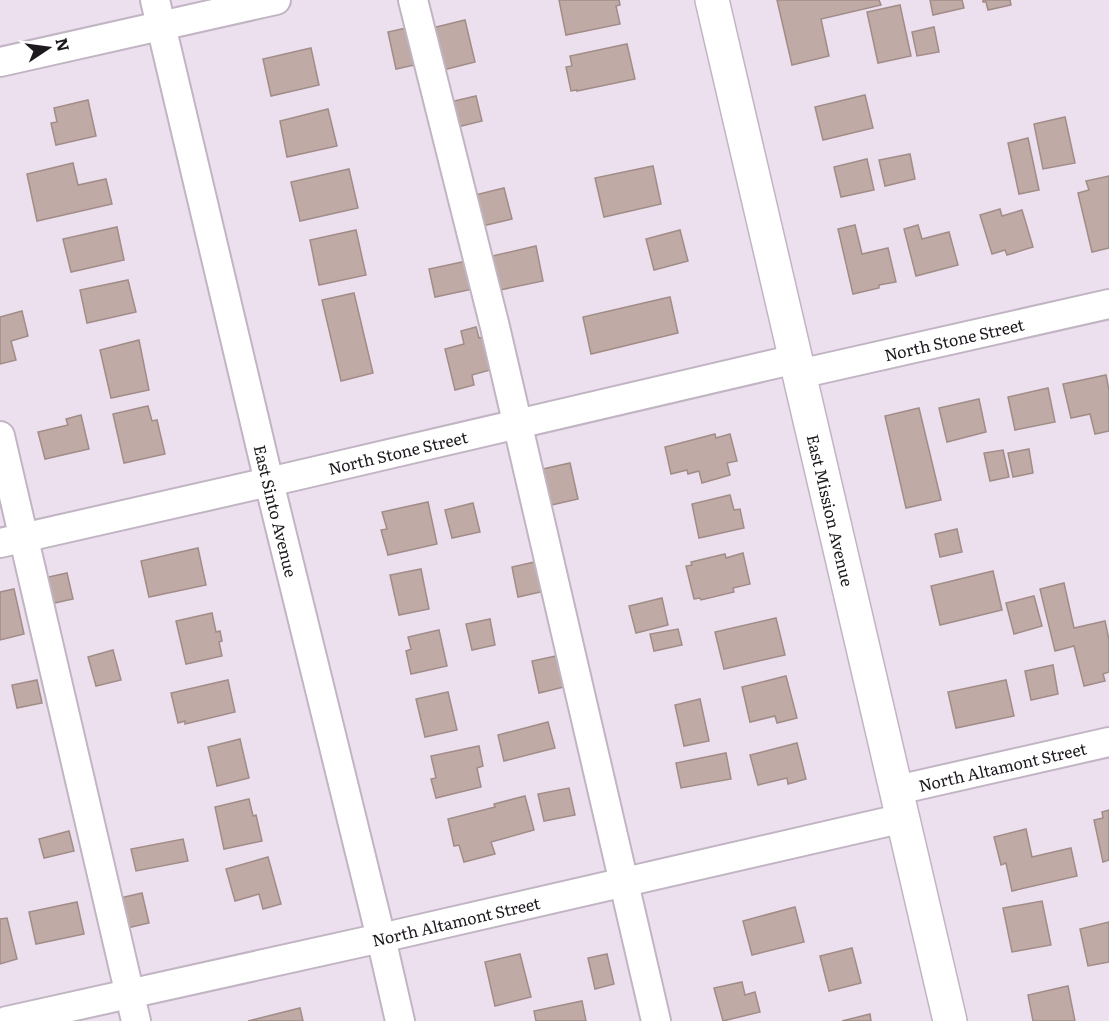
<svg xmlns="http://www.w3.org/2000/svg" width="1109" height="1021" font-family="Literata,serif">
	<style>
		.building { fill: #bfaaa5; stroke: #a18c88; stroke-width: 1.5 }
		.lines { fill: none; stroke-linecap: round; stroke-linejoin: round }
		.minor-casing { stroke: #c1b4c3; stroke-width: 32 }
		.major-casing { stroke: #c1b4c3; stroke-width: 36 }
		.minor { stroke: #fff; stroke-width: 28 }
		.major { stroke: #fff; stroke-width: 33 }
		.labels { text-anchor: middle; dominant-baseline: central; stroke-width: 4.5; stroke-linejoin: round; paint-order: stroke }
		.street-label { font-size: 16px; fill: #1d191e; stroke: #fff }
	</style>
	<rect width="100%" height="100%" fill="#ecdfee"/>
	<path class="building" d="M 559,0 L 619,0 L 620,5 L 616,6 L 620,24 L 566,35 Z
		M 777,0 L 879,0 L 881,5 L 821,19 L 829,56 L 792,65 Z
		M 930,0 L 962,0 L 964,8 L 933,15 Z
		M 983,0 L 1010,0 L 1011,5 L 988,10 L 986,2 L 983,2 Z
		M 900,5 L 911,56 L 878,63 L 867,12 Z
		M 465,20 L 475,62 L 443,70 L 432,28 Z
		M 411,27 L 419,64 L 396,69 L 388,32 Z
		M 934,27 L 939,52 L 917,56 L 912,32 Z
		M 627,44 L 635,79 L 577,91 L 577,90 L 571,91 L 566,67 L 572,66 L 570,56 Z
		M 311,48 L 319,85 L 271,96 L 263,59 Z
		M 865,95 L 873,128 L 823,140 L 815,107 Z
		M 476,96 L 482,121 L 457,127 L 450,102 Z
		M 88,100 L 96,136 L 56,145 L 51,123 L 57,122 L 54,108 Z
		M 328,109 L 337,146 L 287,157 L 280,121 Z
		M 1065,117 L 1075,163 L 1043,169 L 1034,124 Z
		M 1028,138 L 1039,190 L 1019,194 L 1008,143 Z
		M 910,154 L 915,179 L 885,186 L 879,160 Z
		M 867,159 L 874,190 L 841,197 L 834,167 Z
		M 73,163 L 78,185 L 106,179 L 112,204 L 37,221 L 27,174 Z
		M 653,166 L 661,204 L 604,217 L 595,178 Z
		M 349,169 L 358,208 L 300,221 L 291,182 Z
		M 1109,176 L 1109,248 L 1092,252 L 1078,193 L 1089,190 L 1086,181 Z
		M 504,188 L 512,219 L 478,227 L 471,196 Z
		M 1000,209 L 1002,216 L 1022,210 L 1033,247 L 1007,255 L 1005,250 L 992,254 L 980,215 Z
		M 855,225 L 862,254 L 888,248 L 896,282 L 879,285 L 879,288 L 853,294 L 838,229 Z
		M 918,225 L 922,239 L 949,232 L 958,265 L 916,276 L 904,229 Z
		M 117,227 L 124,260 L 71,272 L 63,239 Z
		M 356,230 L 366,275 L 319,285 L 310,240 Z
		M 680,230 L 688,261 L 654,270 L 646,239 Z
		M 536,246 L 543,281 L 495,291 L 488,257 Z
		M 467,261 L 473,289 L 435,297 L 429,269 Z
		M 128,280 L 136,312 L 87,323 L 80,290 Z
		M 354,293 L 373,373 L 341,381 L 322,300 Z
		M 670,297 L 678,333 L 591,354 L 583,317 Z
		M 22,311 L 28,336 L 11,341 L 16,360 L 0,364 L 0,317 Z
		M 476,327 L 479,338 L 488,336 L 490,370 L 472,375 L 474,385 L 455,390 L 445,349 L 464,344 L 461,331 Z
		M 139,340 L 149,390 L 111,398 L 100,350 Z
		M 1106,375 L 1109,390 L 1109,431 L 1095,434 L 1090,414 L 1071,418 L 1063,384 Z
		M 1048,388 L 1055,422 L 1015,430 L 1008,397 Z
		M 979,399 L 986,432 L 947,442 L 939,408 Z
		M 148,406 L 152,421 L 157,420 L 165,454 L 124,463 L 113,414 Z
		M 919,408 L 941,500 L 906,508 L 885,416 Z
		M 81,415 L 89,449 L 45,459 L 38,432 L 68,425 L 66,419 Z
		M 715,434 L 716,438 L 730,434 L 737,461 L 727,463 L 730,475 L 702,483 L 699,471 L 688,474 L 687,470 L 671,474 L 665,447 Z
		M 1029,449 L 1033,473 L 1013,477 L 1008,453 Z
		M 1003,450 L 1009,477 L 990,481 L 984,453 Z
		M 570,463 L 578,499 L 547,506 L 538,470 Z
		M 730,495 L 734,510 L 740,509 L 744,528 L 699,538 L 692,504 Z
		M 428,502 L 437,544 L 388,555 L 381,530 L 387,529 L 382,512 Z
		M 473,503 L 480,532 L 452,538 L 445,510 Z
		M 957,529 L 962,552 L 940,557 L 935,534 Z
		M 198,548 L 206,585 L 149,597 L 141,561 Z
		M 743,553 L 750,584 L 733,588 L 734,592 L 701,600 L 700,598 L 694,599 L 686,566 L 692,565 L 691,562 L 725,554 L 726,558 Z
		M 539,561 L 545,591 L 518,597 L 512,567 Z
		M 421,569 L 429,609 L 399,615 L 390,575 Z
		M 993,571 L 1002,610 L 940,625 L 931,586 Z
		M 67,573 L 73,599 L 50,604 L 44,578 Z
		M 1064,583 L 1074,628 L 1105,621 L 1109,640 L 1109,672 L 1103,674 L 1105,681 L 1084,686 L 1074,646 L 1055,651 L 1040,589 Z
		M 14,589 L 24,634 L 0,640 L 0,592 Z
		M 1034,596 L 1042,626 L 1014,634 L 1006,603 Z
		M 662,598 L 668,625 L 636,633 L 629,606 Z
		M 212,613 L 216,632 L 220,631 L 222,641 L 219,642 L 222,656 L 186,664 L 176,621 Z
		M 776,618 L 785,655 L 724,669 L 715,632 Z
		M 490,619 L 495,645 L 472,650 L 466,624 Z
		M 678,629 L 682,645 L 654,651 L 650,634 Z
		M 439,630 L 447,666 L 411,674 L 406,651 L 411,649 L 408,637 Z
		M 113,650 L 121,680 L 96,686 L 88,657 Z
		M 561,655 L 568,686 L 539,693 L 532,661 Z
		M 1053,665 L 1058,694 L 1031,700 L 1025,671 Z
		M 786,676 L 797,718 L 777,723 L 775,716 L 750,722 L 742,687 Z
		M 37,680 L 42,703 L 17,708 L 12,685 Z
		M 228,680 L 235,712 L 185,724 L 185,721 L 178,723 L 171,693 Z
		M 1006,680 L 1014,716 L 956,728 L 948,692 Z
		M 448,692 L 457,730 L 425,737 L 416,699 Z
		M 700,699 L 709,741 L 684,746 L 675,705 Z
		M 548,722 L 555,748 L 504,761 L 498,735 Z
		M 240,739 L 249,778 L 217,786 L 208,747 Z
		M 797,743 L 806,779 L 788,784 L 787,778 L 758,785 L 750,755 Z
		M 479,746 L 483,766 L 477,768 L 481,787 L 436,798 L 431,779 L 436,778 L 431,756 Z
		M 726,753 L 731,779 L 681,788 L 676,763 Z
		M 569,788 L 575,815 L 544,821 L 538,794 Z
		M 525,796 L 534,830 L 491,842 L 495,854 L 464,862 L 459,845 L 454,846 L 448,819 L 495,807 L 494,804 Z
		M 249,799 L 253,816 L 256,815 L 262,841 L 224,849 L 215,807 Z
		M 1109,810 L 1109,860 L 1103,862 L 1094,820 L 1103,818 L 1102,812 Z
		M 1026,829 L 1032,857 L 1071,848 L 1077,876 L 1012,891 L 1006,863 L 1001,865 L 994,837 Z
		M 69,831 L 74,851 L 44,858 L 39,839 Z
		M 183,839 L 188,861 L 136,871 L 131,849 Z
		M 268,857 L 281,904 L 263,909 L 259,894 L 235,901 L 226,869 Z
		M 142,893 L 149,923 L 127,928 L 120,898 Z
		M 1042,901 L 1051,945 L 1012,952 L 1003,908 Z
		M 77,902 L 84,934 L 36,944 L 29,912 Z
		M 795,907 L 804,942 L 752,955 L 743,921 Z
		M 7,918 L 17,959 L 0,964 L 0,919 Z
		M 1109,922 L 1109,962 L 1088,966 L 1080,929 Z
		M 852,948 L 861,983 L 829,991 L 820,956 Z
		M 520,954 L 531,997 L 495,1006 L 485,962 Z
		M 607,954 L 614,984 L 595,989 L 588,958 Z
		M 742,982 L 745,995 L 755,992 L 760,1012 L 723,1021 L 714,988 Z
		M 1068,986 L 1075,1021 L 1033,1021 L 1028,995 Z
		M 582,1001 L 586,1021 L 536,1021 L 534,1011 Z
		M 300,1008 L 303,1021 L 248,1021 Z
		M 870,1014 L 871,1021 L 842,1021 Z"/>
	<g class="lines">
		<g class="minor-casing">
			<g id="minor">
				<path id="s1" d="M 155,0 L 269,482 L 381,938 L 400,1021"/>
				<path d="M 413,0 L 495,327 L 656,1021"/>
				<path d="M 0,62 L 276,0"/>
				<path id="s2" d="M 799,374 L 1109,304"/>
				<path d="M 0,436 L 136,1021"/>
				<path id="s3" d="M 0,543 L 269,482 L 796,359"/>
				<path id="s4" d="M 897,790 L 1109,742"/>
				<path id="s5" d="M 7,1021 L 381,938 L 904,818"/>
			</g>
		</g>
		<g class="major-casing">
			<g id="major">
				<path id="s6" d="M 712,0 L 950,1021"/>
			</g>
		</g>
		<use href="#minor" class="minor"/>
		<use href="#major" class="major"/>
	</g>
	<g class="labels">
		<g class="street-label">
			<text stroke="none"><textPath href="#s2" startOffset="159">North Stone Street</textPath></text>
			<text stroke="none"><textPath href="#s3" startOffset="408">North Stone Street</textPath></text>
			<text stroke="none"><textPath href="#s6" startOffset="524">East Mission Avenue</textPath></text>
			<text stroke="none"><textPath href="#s1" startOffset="525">East Sinto Avenue</textPath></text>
			<text stroke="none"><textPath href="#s4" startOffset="108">North Altamont Street</textPath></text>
			<text stroke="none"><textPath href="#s5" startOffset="460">North Altamont Street</textPath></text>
		</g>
	</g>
	<g transform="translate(48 48) rotate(77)" stroke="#ffffff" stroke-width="4.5" paint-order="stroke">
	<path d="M0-4.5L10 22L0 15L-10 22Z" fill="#1d191e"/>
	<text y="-9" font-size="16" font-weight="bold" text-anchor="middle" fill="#1d191e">N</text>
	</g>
</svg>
